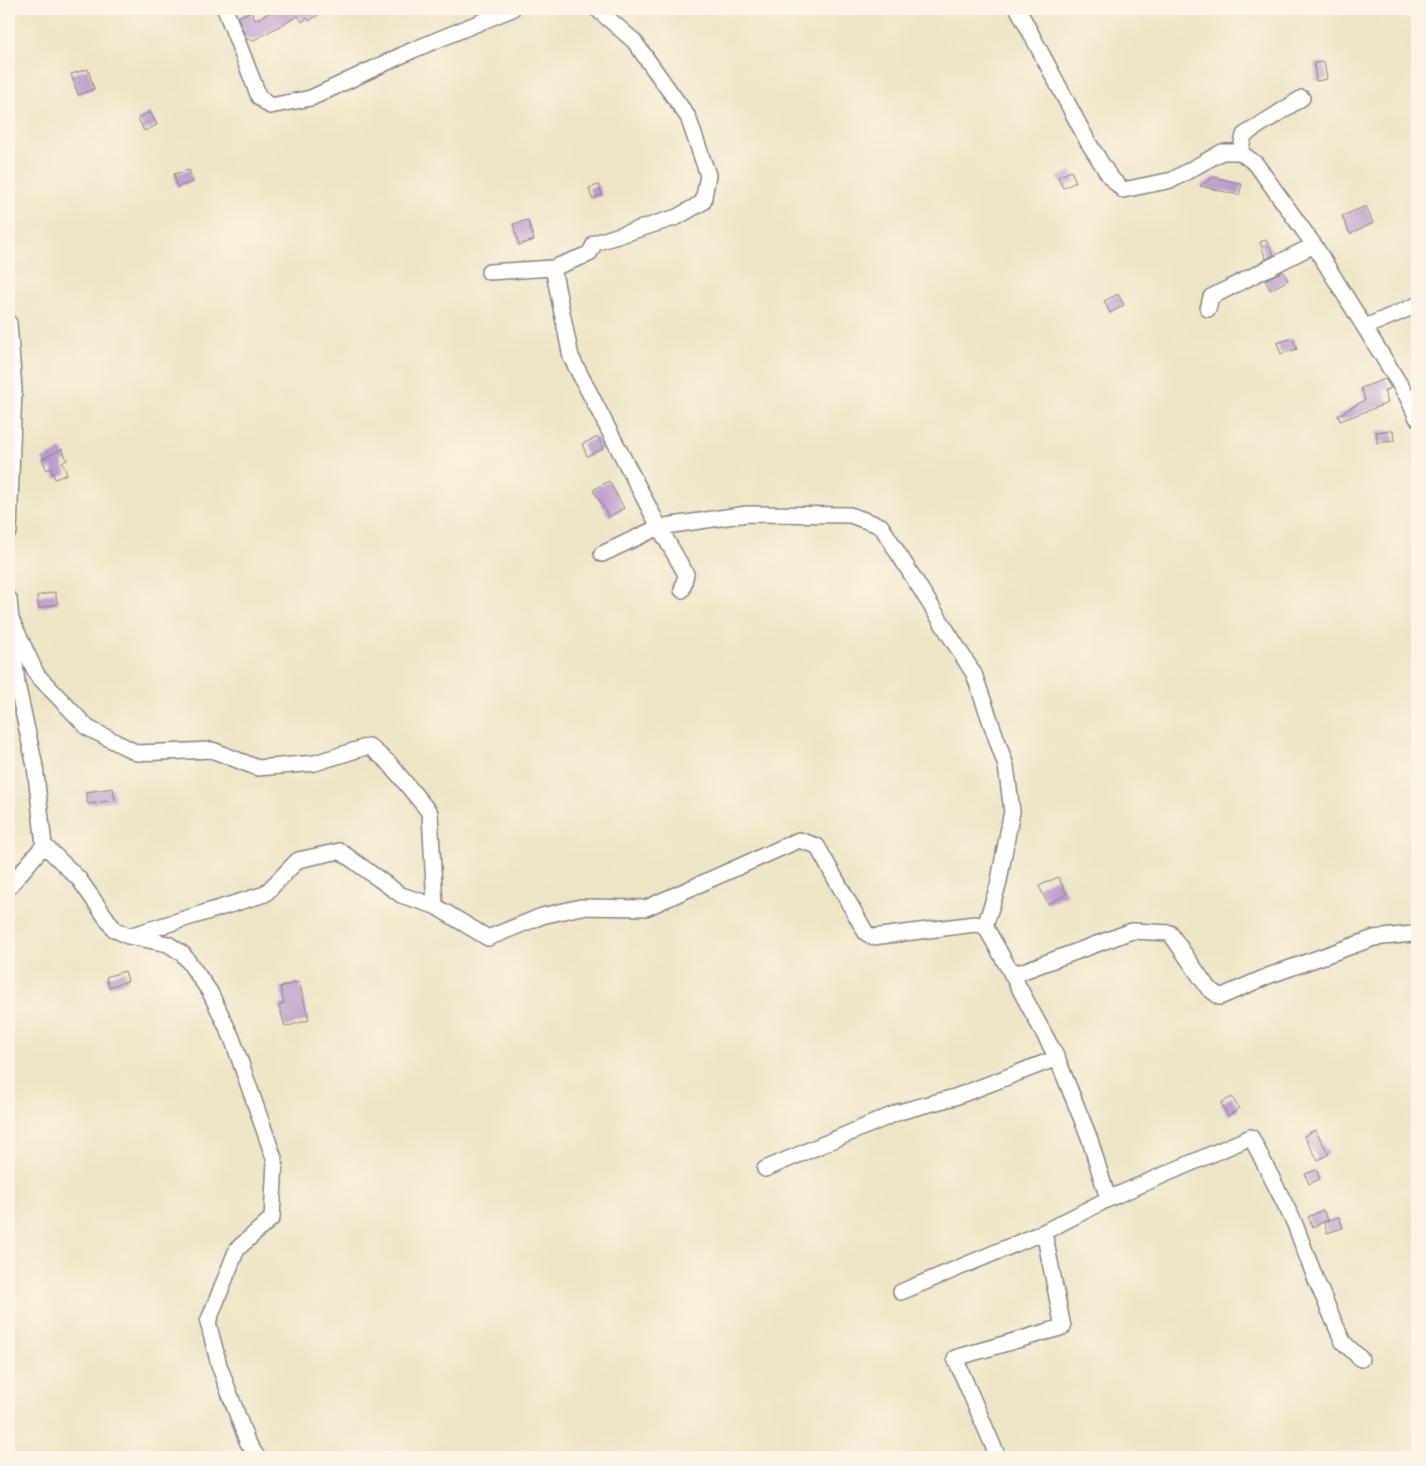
<svg xmlns="http://www.w3.org/2000/svg" width="1426" height="1466" font-family="Mynerve,sans-serif">
	<style>
		.building { fill: #bb9bce }
		.lines { fill: none; stroke-linecap: round; stroke-linejoin: round }
		.minor-casing { stroke: #888480; stroke-width: 18 }
		.minor { stroke: #fff; stroke-width: 15 }
	</style>
	<rect width="100%" height="100%" fill="#fcf5e5"/>
	<filter id="ink" filterUnits="userSpaceOnUse"><feTurbulence type="fractalNoise" baseFrequency=".02" numOctaves="2"/><feDisplacementMap in="SourceGraphic" scale="10" xChannelSelector="R" yChannelSelector="G"/><feConvolveMatrix kernelMatrix="1 2 1 2 8 2 1 2 1" color-interpolation-filters="sRGB"/></filter>
	<filter id="wash" filterUnits="userSpaceOnUse"><feTurbulence type="fractalNoise" baseFrequency=".0096" numOctaves="4" result="noise"/><feDisplacementMap in="SourceGraphic" scale="20" xChannelSelector="R" yChannelSelector="G"/><feGaussianBlur stdDeviation="1.12" result="paint"/><feColorMatrix in="noise" values="0 0 0 0 0 0 0 0 0 0 0 0 0 0 0 0 0 1.4 0 .05"/><feComposite in="paint" operator="in"/></filter>
	<g filter="url(#wash)">
		<rect width="100%" height="100%" fill="#eee5c6"/>
		<g id="blocks">
			<path class="building" d="M 277,9 L 327,9 L 309,21 L 307,18 L 302,22 L 298,16 L 252,41 L 250,38 L 247,40 L 238,17 L 251,11 L 255,20 Z
				M 1324,62 L 1327,79 L 1316,81 L 1314,63 Z
				M 88,69 L 94,89 L 78,95 L 71,74 Z
				M 150,112 L 157,125 L 144,131 L 138,118 Z
				M 189,170 L 193,182 L 177,187 L 174,174 Z
				M 1071,171 L 1076,182 L 1063,188 L 1058,177 Z
				M 1214,177 L 1242,184 L 1239,195 L 1200,186 Z
				M 599,185 L 602,195 L 592,199 L 589,188 Z
				M 1366,206 L 1373,223 L 1350,234 L 1342,216 Z
				M 528,220 L 534,240 L 519,245 L 513,224 Z
				M 1266,240 L 1274,255 L 1266,259 L 1260,242 Z
				M 1283,271 L 1288,280 L 1270,290 L 1265,280 Z
				M 1118,294 L 1124,305 L 1110,313 L 1104,301 Z
				M 1293,338 L 1297,349 L 1281,354 L 1277,343 Z
				M 1385,379 L 1391,388 L 1384,391 L 1388,403 L 1340,421 L 1338,415 L 1365,400 L 1361,388 Z
				M 1393,430 L 1394,441 L 1377,443 L 1376,432 Z
				M 598,437 L 603,449 L 587,456 L 582,444 Z
				M 62,449 L 67,460 L 62,462 L 67,474 L 55,479 L 51,468 L 47,470 L 42,459 Z
				M 609,481 L 624,508 L 609,517 L 593,490 Z
				M 55,592 L 58,604 L 39,608 L 37,596 Z
				M 113,788 L 115,800 L 88,804 L 86,792 Z
				M 1058,877 L 1067,894 L 1048,904 L 1039,886 Z
				M 125,971 L 128,981 L 109,987 L 106,977 Z
				M 299,982 L 309,1020 L 285,1027 L 279,1005 L 284,1003 L 280,987 Z
				M 1232,1097 L 1239,1109 L 1228,1116 L 1221,1103 Z
				M 1315,1130 L 1329,1154 L 1318,1160 L 1304,1136 Z
				M 1316,1170 L 1320,1179 L 1309,1184 L 1305,1174 Z
				M 1323,1210 L 1328,1220 L 1313,1227 L 1308,1217 Z
				M 1339,1217 L 1343,1228 L 1327,1233 L 1324,1222 Z"/>
		</g>
	</g>
	<g filter="url(#ink)">
		<use href="#blocks" fill-opacity="0" stroke="#888480" stroke-width="1"/>
		<g class="lines">
			<g class="minor-casing">
				<path id="minor" d="M 225,9 L 259,97 L 270,106 L 311,98 L 413,50 L 512,9
					M 1018,9 L 1088,142 L 1110,177 L 1123,190 L 1172,180 L 1222,152 L 1240,152 L 1256,164 L 1314,245 L 1407,396 L 1417,418
					M 1240,152 L 1244,135 L 1302,98
					M 553,268 L 571,357 L 659,527 L 686,574 L 682,590
					M 489,272 L 553,268 L 589,254 L 595,243 L 677,217 L 703,202 L 708,175 L 688,117 L 634,41 L 597,9
					M 1208,309 L 1211,297 L 1314,245
					M 9,323 L 14,389 L 9,531
					M 1365,327 L 1417,305
					M 602,554 L 659,527 L 747,514 L 850,515 L 881,526 L 974,674 L 1006,766 L 1012,811 L 998,886 L 985,926
					M 9,599 L 17,684 L 35,766 L 44,845 L 9,887
					M 11,619 L 37,675 L 88,728 L 137,753 L 212,750 L 258,768 L 315,763 L 369,746 L 389,763 L 430,813 L 435,906 L 488,938 L 542,916 L 581,907 L 646,908 L 799,840 L 817,846 L 866,933 L 873,937 L 975,924 L 985,926 L 1009,969 L 1018,973 L 1132,931 L 1170,933 L 1208,988 L 1220,997 L 1268,976 L 1374,938 L 1412,934 L 1417,932
					M 44,845 L 79,879 L 114,929 L 128,936 L 168,944 L 183,954 L 210,992 L 232,1038 L 275,1161 L 272,1218 L 237,1249 L 208,1322 L 219,1365 L 247,1441 L 257,1457
					M 129,936 L 265,894 L 298,860 L 340,851 L 401,895 L 435,906
					M 1009,969 L 1057,1058 L 1089,1137 L 1108,1199
					M 765,1169 L 899,1112 L 955,1097 L 1057,1058
					M 901,1292 L 1044,1232 L 1108,1199 L 1251,1137 L 1294,1222 L 1316,1280 L 1343,1342 L 1361,1359
					M 998,1457 L 955,1358 L 1063,1327 L 1044,1232"/>
			</g>
			<use href="#minor" class="minor"/>
		</g>
	</g>
	<rect width="1426" height="1466" fill="none" stroke="#fcf5e5" stroke-width="30"/>
</svg>
